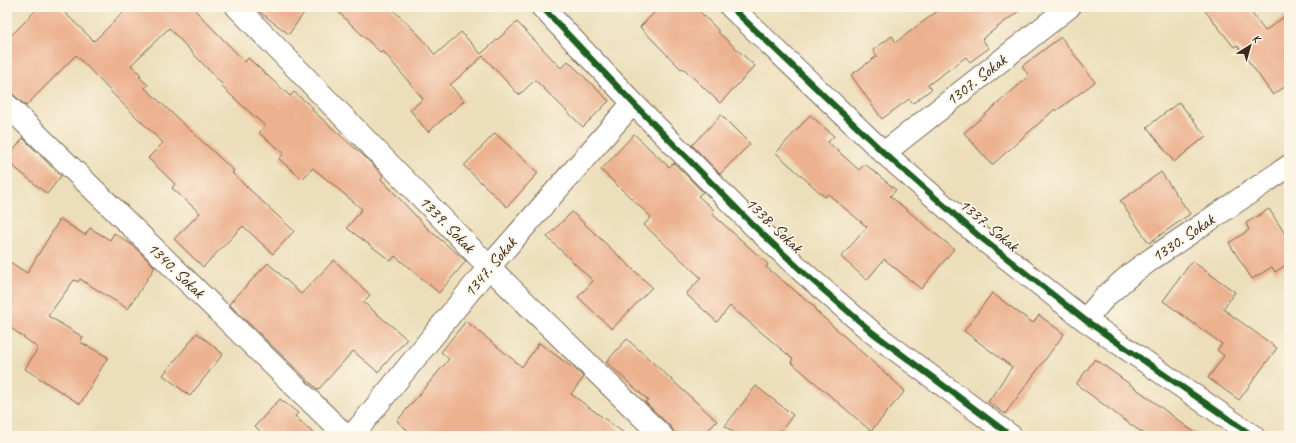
<svg xmlns="http://www.w3.org/2000/svg" width="1296" height="443" font-family="Caveat,sans-serif">
	<style>
		.building { fill: #ecb18f }
		.lines { fill: none; stroke-linecap: round; stroke-linejoin: round }
		.minor-casing { stroke: #796955; stroke-width: 24 }
		.minor { stroke: #fff; stroke-width: 22 }
		.cycleway-casing { stroke: #fcf5e5; stroke-width: 8 }
		.cycleway { stroke: #1b5e20; stroke-width: 6 }
		.labels { text-anchor: middle; dominant-baseline: central; stroke-width: 3.5; stroke-linejoin: round; paint-order: stroke }
		.street-label { font-size: 17px; fill: #3b2a1e; stroke: #fcf5e5 }
	</style>
	<rect width="100%" height="100%" fill="#fcf5e5"/>
	<filter id="ink" filterUnits="userSpaceOnUse"><feTurbulence type="fractalNoise" baseFrequency=".025" numOctaves="2"/><feDisplacementMap in="SourceGraphic" scale="8" xChannelSelector="R" yChannelSelector="G"/><feConvolveMatrix kernelMatrix="1 2 1 2 8 2 1 2 1" color-interpolation-filters="sRGB"/></filter>
	<filter id="wash" filterUnits="userSpaceOnUse"><feTurbulence type="fractalNoise" baseFrequency=".012" numOctaves="4" result="noise"/><feDisplacementMap in="SourceGraphic" scale="16" xChannelSelector="R" yChannelSelector="G"/><feGaussianBlur stdDeviation="0.9" result="paint"/><feColorMatrix in="noise" values="0 0 0 0 0 0 0 0 0 0 0 0 0 0 0 0 0 1.4 0 .05"/><feComposite in="paint" operator="in"/></filter>
	<g filter="url(#wash)">
		<rect width="100%" height="100%" fill="#ecdeba"/>
		<g id="blocks">
			<path class="building" d="M 39,7 L 59,7 L 94,41 L 129,7 L 192,7 L 245,62 L 248,58 L 290,96 L 294,92 L 313,108 L 312,110 L 365,157 L 383,176 L 381,179 L 428,229 L 466,261 L 439,293 L 395,256 L 391,261 L 347,228 L 362,209 L 313,168 L 302,179 L 279,159 L 284,153 L 259,133 L 265,126 L 222,87 L 223,85 L 169,28 L 131,65 L 141,75 L 139,77 L 148,85 L 145,88 L 234,171 L 232,173 L 294,231 L 273,254 L 243,226 L 203,267 L 174,239 L 200,213 L 172,188 L 175,184 L 148,158 L 163,143 L 117,98 L 76,55 L 26,106 L 7,89 L 7,40 Z
				M 254,7 L 308,7 L 289,34 L 261,13 Z
				M 333,7 L 390,7 L 421,37 L 435,55 L 461,32 L 481,54 L 517,22 L 561,68 L 568,61 L 609,101 L 583,127 L 535,80 L 519,95 L 483,56 L 450,85 L 464,101 L 428,132 L 410,110 L 423,99 L 383,51 L 381,53 Z
				M 660,7 L 695,7 L 719,31 L 718,32 L 755,66 L 720,103 L 683,68 L 681,69 L 640,27 Z
				M 943,7 L 1024,7 L 982,39 L 989,48 L 970,62 L 966,57 L 928,85 L 932,89 L 913,103 L 909,99 L 882,119 L 851,75 L 877,56 L 873,50 L 892,36 L 896,42 Z
				M 1202,7 L 1247,7 L 1265,31 L 1289,13 L 1289,84 L 1273,95 L 1237,45 L 1234,47 Z
				M 1061,37 L 1095,82 L 1056,111 L 1055,109 L 992,165 L 964,133 L 1029,76 L 1022,66 Z
				M 1179,102 L 1206,136 L 1174,162 L 1147,127 Z
				M 721,115 L 750,144 L 720,174 L 692,145 Z
				M 810,115 L 834,136 L 828,142 L 859,170 L 865,164 L 896,190 L 890,196 L 954,249 L 921,289 L 884,259 L 867,280 L 841,257 L 867,227 L 828,194 L 825,197 L 776,153 Z
				M 495,133 L 538,173 L 507,207 L 464,166 Z
				M 634,134 L 669,167 L 674,163 L 703,192 L 698,196 L 715,211 L 712,214 L 768,264 L 766,267 L 816,308 L 815,310 L 905,391 L 871,431 L 791,362 L 793,359 L 730,306 L 717,322 L 686,294 L 701,278 L 644,225 L 651,217 L 601,170 Z
				M 23,138 L 61,176 L 47,194 L 7,161 L 7,159 Z
				M 1161,172 L 1190,214 L 1149,243 L 1120,201 Z
				M 1269,209 L 1289,240 L 1289,263 L 1275,272 L 1272,267 L 1252,279 L 1229,243 L 1249,230 L 1246,223 Z
				M 572,212 L 652,287 L 612,329 L 578,297 L 593,281 L 547,237 Z
				M 60,219 L 85,235 L 90,228 L 110,240 L 114,233 L 132,245 L 155,267 L 128,309 L 80,279 L 78,282 L 74,280 L 48,316 L 83,337 L 80,342 L 108,357 L 80,404 L 25,369 L 38,348 L 7,325 L 7,260 L 27,273 Z
				M 334,260 L 370,295 L 363,302 L 407,339 L 378,372 L 353,351 L 318,390 L 229,304 L 268,263 L 301,294 Z
				M 1192,261 L 1235,292 L 1223,309 L 1277,348 L 1239,400 L 1208,378 L 1224,356 L 1217,350 L 1222,344 L 1163,301 Z
				M 992,293 L 1033,323 L 1039,315 L 1064,334 L 1005,414 L 988,402 L 1012,367 L 964,331 Z
				M 466,321 L 522,367 L 539,343 L 576,370 L 584,377 L 571,394 L 628,436 L 414,436 L 397,421 L 449,359 L 441,352 Z
				M 197,333 L 223,354 L 190,396 L 163,375 Z
				M 627,339 L 717,421 L 703,436 L 677,436 L 671,427 L 645,402 L 648,400 L 606,362 Z
				M 1095,359 L 1146,396 L 1199,436 L 1147,436 L 1127,422 L 1076,384 Z
				M 756,386 L 793,415 L 777,436 L 738,436 L 725,426 Z
				M 280,399 L 298,413 L 295,416 L 316,436 L 265,436 L 255,426 Z"/>
		</g>
	</g>
	<g filter="url(#ink)">
		<use href="#blocks" fill-opacity="0" stroke="#796955" stroke-width="1"/>
		<g class="lines">
			<g class="minor-casing">
				<path id="minor" d="M 237,7 L 489,267 L 662,436
					M 542,7 L 633,103 L 754,226 L 804,273 L 873,333 L 1011,436
					M 731,7 L 884,153 L 980,237 L 1085,320 L 1253,436
					M 7,105 L 346,436
					M 884,153 L 1069,7
					M 1085,320 L 1106,296 L 1131,274 L 1153,258 L 1289,166
					M 352,436 L 489,267 L 633,103"/>
			</g>
			<use href="#minor" class="minor"/>
			<g class="cycleway-casing">
				<path id="cycleway" d="M 542,7 L 633,103 L 754,226 L 804,273 L 873,333 L 1011,436
					M 731,7 L 884,153 L 980,237 L 1085,320 L 1253,436"/>
			</g>
			<use href="#cycleway" class="cycleway"/>
		</g>
	</g>
	<g class="labels">
		<g class="street-label">
			<text transform="translate(976 80) rotate(-38)">1307. Sokak</text>
			<text transform="translate(447 224) rotate(46)">1339. Sokak</text>
			<text transform="translate(774 225) rotate(44)">1338. Sokak</text>
			<text transform="translate(989 225) rotate(40)">1337. Sokak</text>
			<text transform="translate(1183 238) rotate(-34)">1330. Sokak</text>
			<text transform="translate(490 267) rotate(-50)">1347. Sokak</text>
			<text transform="translate(176 270) rotate(44)">1340. Sokak</text>
		</g>
	</g>
	<rect width="1296" height="443" fill="none" stroke="#fcf5e5" stroke-width="24"/>
	<g transform="translate(1250 46) rotate(37)" stroke="#fcf5e5" stroke-width="3" paint-order="stroke">
	<path d="M0-3L7 15L0 10L-7 15Z" fill="#3b2a1e"/>
	<text y="-6" font-size="11" font-weight="bold" text-anchor="middle" fill="#3b2a1e">K</text>
	</g>
</svg>
